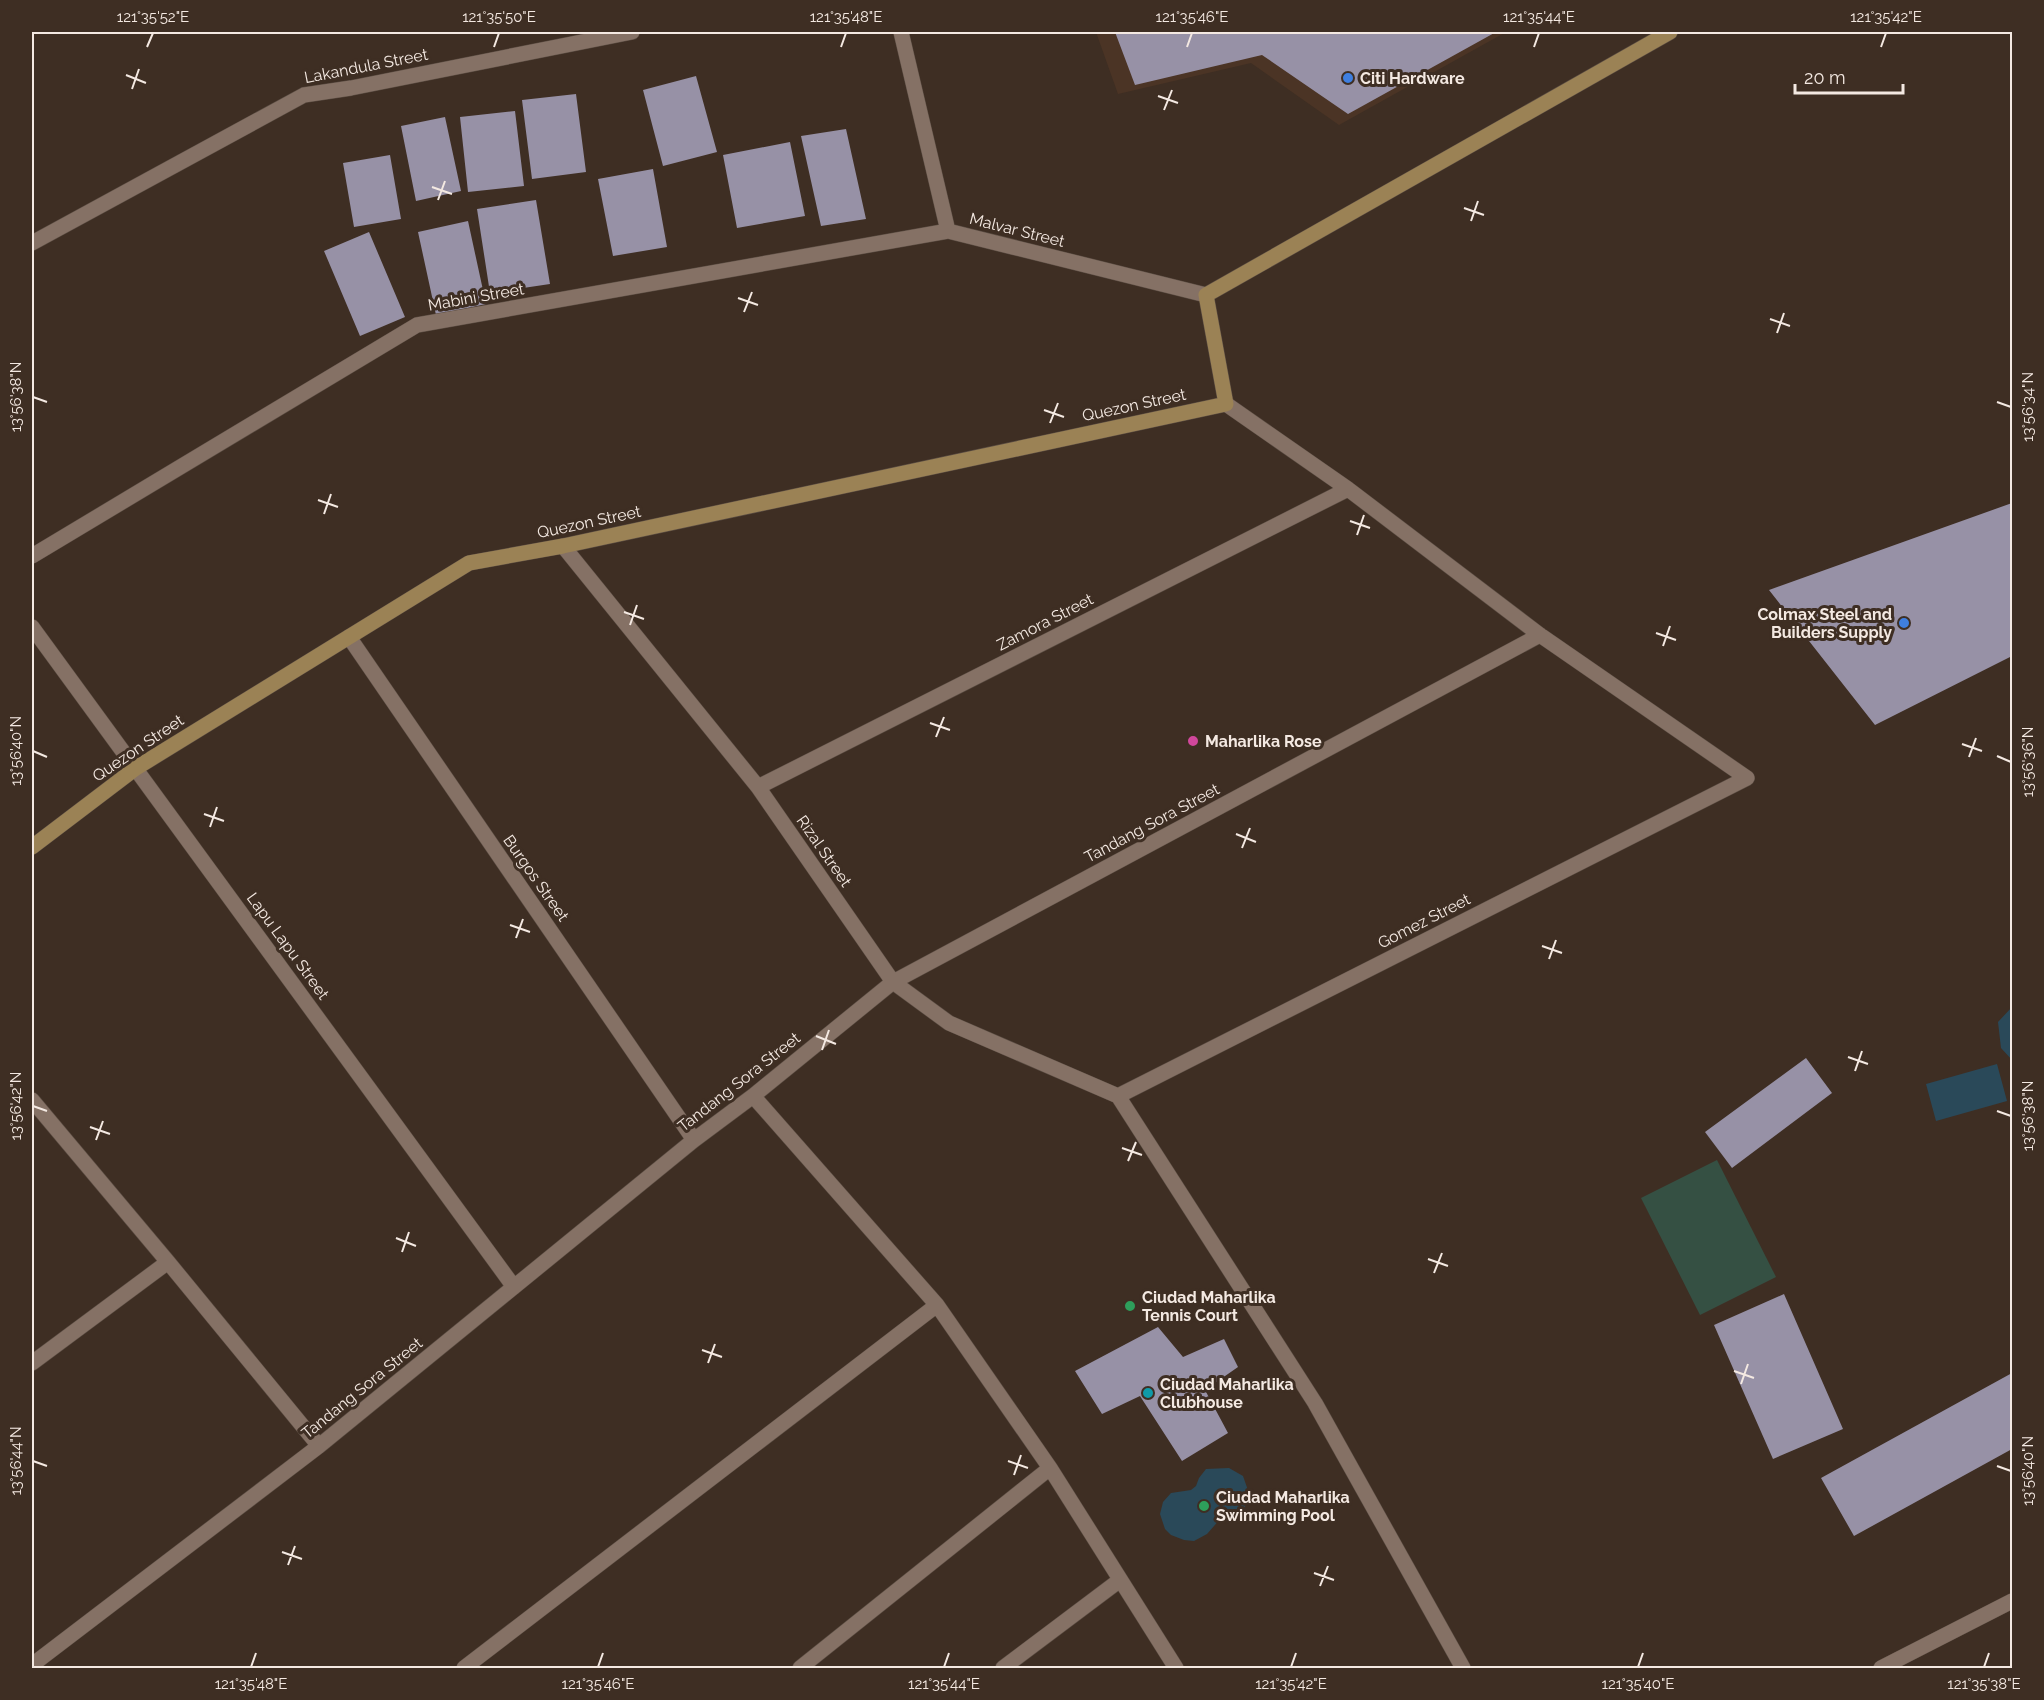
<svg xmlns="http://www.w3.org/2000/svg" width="2044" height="1700" font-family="Raleway,sans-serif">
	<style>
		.built { fill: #4b3425 }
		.green { fill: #355043 }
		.water { fill: #2a4959 }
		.building { fill: #9791a6 }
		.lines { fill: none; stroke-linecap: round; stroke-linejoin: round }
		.street-casing { stroke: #5b4d43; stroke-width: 16 }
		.secondary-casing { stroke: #5b4d43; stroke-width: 16 }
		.street { stroke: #857165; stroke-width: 15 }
		.secondary { stroke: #9b8255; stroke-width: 15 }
		.ticks { fill: none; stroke: #f4e9e2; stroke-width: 2 }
		.shop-dot { fill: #3f7fe0; stroke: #3e2e23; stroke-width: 2 }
		.hotel-dot { fill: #d1479c; stroke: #3e2e23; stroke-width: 2 }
		.leisure-dot { fill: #2e9e5b; stroke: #3e2e23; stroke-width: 2 }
		.culture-dot { fill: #0f9aa8; stroke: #3e2e23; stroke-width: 2 }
		.labels { text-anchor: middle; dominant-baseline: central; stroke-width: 6; stroke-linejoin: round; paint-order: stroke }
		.street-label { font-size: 16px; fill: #f4e9e2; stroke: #3e2e23 }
		.poi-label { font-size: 16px; font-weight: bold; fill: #f4e9e2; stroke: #3e2e23; text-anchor: start }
		.neatline { fill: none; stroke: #f4e9e2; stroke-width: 2 }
		.ticks-label { font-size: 15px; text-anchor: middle; fill: #f4e9e2 }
	</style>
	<rect width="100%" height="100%" fill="#3e2e23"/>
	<path class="built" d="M 1096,32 L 1506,32 L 1339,125 L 1251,63 L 1118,94 Z"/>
	<path class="green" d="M 1717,1160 L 1776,1277 L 1700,1315 L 1641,1198 Z"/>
	<path class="water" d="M 2012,1007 L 2012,1060 L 2001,1048 L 1998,1022 Z
		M 1997,1064 L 2007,1101 L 1936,1121 L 1926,1084 Z
		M 1229,1468 L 1243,1476 L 1250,1496 L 1243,1511 L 1221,1518 L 1207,1534 L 1194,1541 L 1184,1540 L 1171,1535 L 1165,1529 L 1160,1514 L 1163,1502 L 1171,1493 L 1191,1490 L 1196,1486 L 1199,1478 L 1206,1469 Z"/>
	<path class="building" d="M 1115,32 L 1496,32 L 1348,114 L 1262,55 L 1135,85 Z
		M 696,76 L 717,152 L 663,166 L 643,90 Z
		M 576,94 L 586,172 L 532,179 L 522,100 Z
		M 515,111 L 524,186 L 468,192 L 460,117 Z
		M 445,117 L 461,191 L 416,201 L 401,126 Z
		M 846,129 L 866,219 L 821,226 L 801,136 Z
		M 790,142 L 805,216 L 737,228 L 723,155 Z
		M 390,155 L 401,219 L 354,227 L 343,163 Z
		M 653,169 L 667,247 L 613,256 L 598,179 Z
		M 536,200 L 550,284 L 490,293 L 477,209 Z
		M 468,221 L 486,304 L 436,315 L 418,232 Z
		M 369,232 L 405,317 L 360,336 L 324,251 Z
		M 2012,503 L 2012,656 L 1875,725 L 1769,590 Z
		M 1806,1058 L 1832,1093 L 1732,1168 L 1705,1132 Z
		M 1784,1294 L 1843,1429 L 1773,1459 L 1714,1325 Z
		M 1158,1327 L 1183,1357 L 1224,1339 L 1238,1367 L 1205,1390 L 1228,1433 L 1182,1461 L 1140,1396 L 1102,1414 L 1075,1371 Z
		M 2012,1373 L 2012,1449 L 1854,1536 L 1821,1478 Z"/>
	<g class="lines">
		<g class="street-casing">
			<path id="street" d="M 901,32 L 948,231 L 1206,295
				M 32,243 L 304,95 L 351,88 L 632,32
				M 563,546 L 758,787 L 893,982 L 949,1023 L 1118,1096
				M 32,556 L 417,325 L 948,231
				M 32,627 L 514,1287
				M 349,637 L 694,1140
				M 758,787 L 1348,489
				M 753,1096 L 937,1305 L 1050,1468 L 1176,1668
				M 1118,1096 L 1747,778 L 1540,635 L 1348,489 L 1226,404
				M 1118,1096 L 1315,1403 L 1463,1668
				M 32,1100 L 168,1262 L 319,1446
				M 32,1363 L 168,1262
				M 32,1665 L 319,1446 L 694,1140 L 753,1096 L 893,982 L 1540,635
				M 464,1668 L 937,1305
				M 800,1668 L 1050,1468
				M 1003,1668 L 1120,1580
				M 1881,1668 L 2012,1601"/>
		</g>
		<g class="secondary-casing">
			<path id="secondary" d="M 32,847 L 136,768 L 469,563 L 563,546 L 1226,404 L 1206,295 L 1670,32"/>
		</g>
		<use href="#street" class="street"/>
		<use href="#secondary" class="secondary"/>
	</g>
	<path class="ticks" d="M 147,47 L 153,33M 494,47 L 499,33M 841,47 L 846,33M 1187,47 L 1192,33M 1534,47 L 1539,33M 1881,47 L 1886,33M 126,75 L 146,83M 132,89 L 139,69M 1158,96 L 1178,103M 1164,110 L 1172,90M 432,187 L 452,194M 438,200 L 445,181M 1464,208 L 1484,215M 1471,221 L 1478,201M 738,298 L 758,305M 744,312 L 752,292M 1770,319 L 1790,326M 1777,333 L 1784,313M 33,397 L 47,402M 1997,402 L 2011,407M 1044,410 L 1064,417M 1050,423 L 1058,403M 318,500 L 338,507M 324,514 L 331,494M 1350,521 L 1370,528M 1357,535 L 1364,515M 624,612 L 644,619M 630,625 L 637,605M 1656,633 L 1676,640M 1663,646 L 1670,626M 930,723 L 950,730M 936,737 L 944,717M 1962,744 L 1982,751M 33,751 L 47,757M 1997,756 L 2011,762M 1969,757 L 1976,738M 204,814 L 224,821M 210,827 L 217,807M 1236,834 L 1256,842M 1242,848 L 1250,828M 510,925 L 530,932M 516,938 L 523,919M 1542,946 L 1562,953M 1549,959 L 1556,940M 816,1036 L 836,1044M 822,1050 L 829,1030M 1848,1057 L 1868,1064M 1855,1071 L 1862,1051M 33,1106 L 47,1111M 1997,1111 L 2011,1116M 90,1127 L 110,1134M 96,1140 L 103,1121M 1122,1148 L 1142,1155M 1128,1161 L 1136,1142M 396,1238 L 416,1246M 402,1252 L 409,1232M 1428,1259 L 1448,1266M 1434,1273 L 1442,1253M 702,1350 L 722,1357M 708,1363 L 715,1344M 1734,1371 L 1754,1378M 1741,1384 L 1748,1364M 33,1461 L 47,1466M 1008,1461 L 1028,1468M 1997,1466 L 2011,1471M 1014,1475 L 1021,1455M 282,1552 L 302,1559M 288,1565 L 295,1546M 1314,1573 L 1334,1580M 1320,1586 L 1328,1566M 251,1667 L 256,1653M 598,1667 L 603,1653M 944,1667 L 949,1653M 1291,1667 L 1296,1653M 1638,1667 L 1643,1653M 1984,1667 L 1989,1653"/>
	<g class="shop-dot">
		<circle cx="1348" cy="78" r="6"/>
		<circle cx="1904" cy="623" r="6"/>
	</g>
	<circle class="hotel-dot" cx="1193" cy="741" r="6"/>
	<g class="leisure-dot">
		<circle cx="1130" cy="1306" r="6"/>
		<circle cx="1204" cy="1506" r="6"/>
	</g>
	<circle class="culture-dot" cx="1148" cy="1393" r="6"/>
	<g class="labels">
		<g class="street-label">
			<text transform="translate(366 66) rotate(-11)">Lakandula Street</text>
			<text transform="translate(1017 230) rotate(14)">Malvar Street</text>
			<text transform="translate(476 297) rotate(-10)">Mabini Street</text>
			<text transform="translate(1134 405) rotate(-12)">Quezon Street</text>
			<text transform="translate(589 522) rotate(-12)">Quezon Street</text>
			<text transform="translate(1045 622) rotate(-27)">Zamora Street</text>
			<text transform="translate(138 748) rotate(-34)">Quezon Street</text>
			<text transform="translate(1152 823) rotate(-28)">Tandang Sora Street</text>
			<text transform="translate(824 851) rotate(55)">Rizal Street</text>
			<text transform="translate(536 878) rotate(55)">Burgos Street</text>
			<text transform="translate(1424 921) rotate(-27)">Gomez Street</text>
			<text transform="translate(288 946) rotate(54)">Lapu Lapu Street</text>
			<text transform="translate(739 1082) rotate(-38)">Tandang Sora Street</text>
			<text transform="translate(362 1388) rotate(-39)">Tandang Sora Street</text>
		</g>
		<g class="poi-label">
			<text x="1360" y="78">Citi Hardware</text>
			<text x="1892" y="614" text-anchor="end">Colmax Steel and<tspan x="1892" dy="18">Builders Supply</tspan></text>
			<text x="1205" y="741">Maharlika Rose</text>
			<text x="1142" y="1297">Ciudad Maharlika<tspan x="1142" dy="18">Tennis Court</tspan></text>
			<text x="1160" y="1384">Ciudad Maharlika<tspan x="1160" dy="18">Clubhouse</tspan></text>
			<text x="1216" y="1497">Ciudad Maharlika<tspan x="1216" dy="18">Swimming Pool</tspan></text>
		</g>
	</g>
	<rect width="2044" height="1700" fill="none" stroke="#3e2e23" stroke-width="66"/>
	<path d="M1795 84v9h108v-9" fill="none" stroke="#f4e9e2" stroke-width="3"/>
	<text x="1804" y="84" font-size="18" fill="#f4e9e2" stroke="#3e2e23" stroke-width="4.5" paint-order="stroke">20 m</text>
	<rect x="33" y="33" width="1978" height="1634" class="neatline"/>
	<g class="ticks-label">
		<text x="153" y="22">121°35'52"E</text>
		<text x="499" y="22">121°35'50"E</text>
		<text x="846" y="22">121°35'48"E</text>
		<text x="1192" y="22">121°35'46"E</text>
		<text x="1539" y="22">121°35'44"E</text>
		<text x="1886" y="22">121°35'42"E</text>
		<text transform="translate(16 397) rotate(-90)" y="5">13°56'38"N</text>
		<text transform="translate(2028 407) rotate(-90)" y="5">13°56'34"N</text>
		<text transform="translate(16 751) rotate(-90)" y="5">13°56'40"N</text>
		<text transform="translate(2028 762) rotate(-90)" y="5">13°56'36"N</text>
		<text transform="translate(16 1106) rotate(-90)" y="5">13°56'42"N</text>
		<text transform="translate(2028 1116) rotate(-90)" y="5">13°56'38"N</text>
		<text transform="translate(16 1461) rotate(-90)" y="5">13°56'44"N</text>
		<text transform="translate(2028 1471) rotate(-90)" y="5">13°56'40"N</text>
		<text x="251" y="1689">121°35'48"E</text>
		<text x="598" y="1689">121°35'46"E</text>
		<text x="944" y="1689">121°35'44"E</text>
		<text x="1291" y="1689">121°35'42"E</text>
		<text x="1638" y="1689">121°35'40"E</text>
		<text x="1984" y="1689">121°35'38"E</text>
	</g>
</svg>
